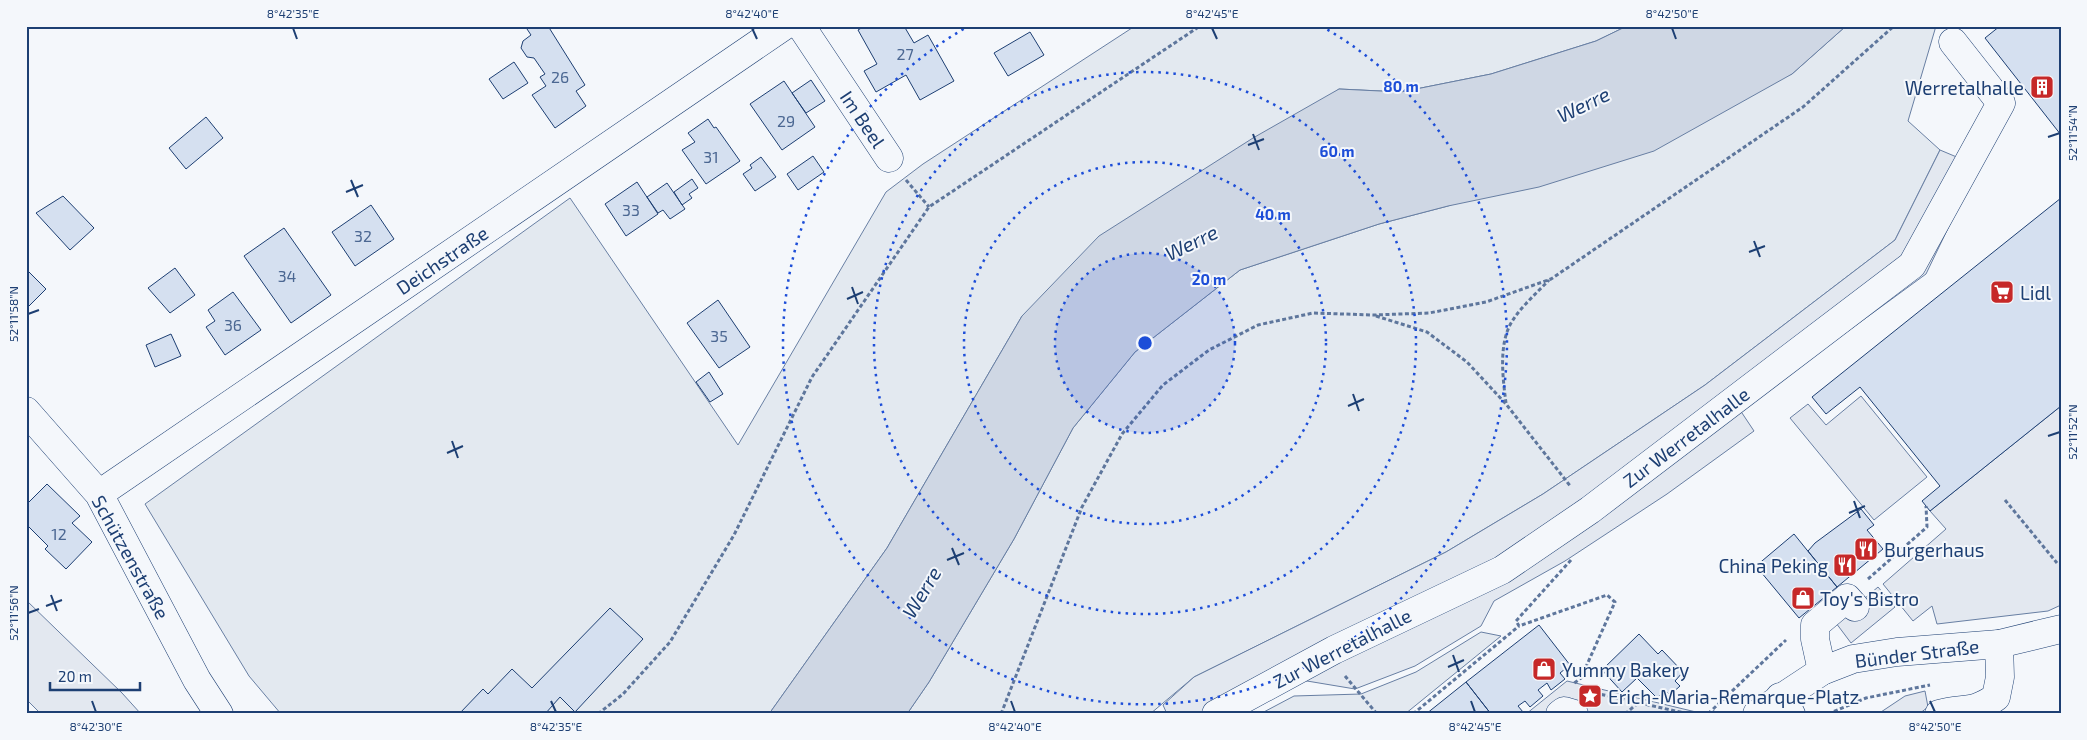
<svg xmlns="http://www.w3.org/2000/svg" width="2087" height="740" font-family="'Exo 2',sans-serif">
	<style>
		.green { fill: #e3e9f0; stroke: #687fa3 }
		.parking { fill: #e3e8f0; stroke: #687fa3 }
		.water { fill: #cfd7e4; stroke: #687fa3 }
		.building { fill: #d5e0f0; stroke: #1d3f73 }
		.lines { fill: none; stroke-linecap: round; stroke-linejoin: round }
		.minor-casing { stroke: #1d3f73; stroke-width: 29 }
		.major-casing { stroke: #1d3f73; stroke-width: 29 }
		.path { stroke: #5e769c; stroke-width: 3; stroke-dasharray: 4 2.5; stroke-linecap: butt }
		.minor { stroke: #f4f7fb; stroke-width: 28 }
		.major { stroke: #f4f7fb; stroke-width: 28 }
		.ticks { fill: none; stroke: #1d3f73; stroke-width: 2 }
		.ring { fill: none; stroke: #1d4ed8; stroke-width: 2.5; stroke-dasharray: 2.5 5 }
		.labels { text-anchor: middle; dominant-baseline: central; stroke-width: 4; stroke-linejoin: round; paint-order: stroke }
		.number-label { font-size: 16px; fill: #4b6792 }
		.poi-label { font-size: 19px; fill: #1d3f73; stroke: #f4f7fb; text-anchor: start }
		.street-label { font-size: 19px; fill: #1d3f73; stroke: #f4f7fb }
		.water-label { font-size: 20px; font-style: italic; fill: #1d3f73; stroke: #f4f7fb }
		.centre { fill: #1d4ed8; stroke: #f4f7fb; stroke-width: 2.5 }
		.ring-label { font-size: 15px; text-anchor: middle; font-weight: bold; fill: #1d4ed8; stroke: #f4f7fb; stroke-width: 4; stroke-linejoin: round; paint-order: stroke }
		.neatline { fill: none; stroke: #1d3f73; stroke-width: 2 }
		.ticks-label { font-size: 12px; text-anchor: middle; fill: #1d3f73 }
	</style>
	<rect width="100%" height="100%" fill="#f4f7fb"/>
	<path class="green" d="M 1135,26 L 1627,26 L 1596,41 L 1491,74 L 1401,92 L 1339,89 L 1022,316 L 887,548 L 769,714 L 281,714 L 249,676 L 145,504 L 570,198 L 738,445 L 886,192 L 923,164 Z
		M 1846,26 L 1936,26 L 1908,121 L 1940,150 L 1895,240 L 1705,385 L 1543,494 L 1446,552 L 1194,677 L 1150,714 L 907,714 L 929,682 L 1014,539 L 1073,428 L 1135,352 L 1240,270 L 1379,224 L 1448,206 L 1792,74 Z
		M 1481,632 L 1501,636 L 1405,714 L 1260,714 L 1294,696 L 1361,694 L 1416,672 Z"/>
	<path class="parking" d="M 1940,150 L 1978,166 L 1926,274 L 1740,410 L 1754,431 L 1667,494 L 1565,561 L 1494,601 L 1481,626 L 1415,666 L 1355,689 L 1301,680 L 1233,714 L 1167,714 L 1163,705 L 1194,677 L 1446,552 L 1543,494 L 1705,385 L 1895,240 Z
		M 1861,396 L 1927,477 L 1874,520 L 1790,418 L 1808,404 L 1826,425 Z
		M 2061,406 L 2061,605 L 2048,611 L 1937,624 L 1932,606 L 1913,621 L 1883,584 L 1946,529 L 1930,511 Z
		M 1878,587 L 1895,607 L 1851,643 L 1836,623 Z
		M 26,600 L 122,693 L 141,714 L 41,714 L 26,699 Z
		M 1567,681 L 1696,712 L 1694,714 L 1526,714 Z
		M 1925,691 L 1928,707 L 1919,714 L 1878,714 L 1905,696 Z"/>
	<path class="water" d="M 1627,26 L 1846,26 L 1792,74 L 1654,151 L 1539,187 L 1448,206 L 1379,224 L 1240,270 L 1135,352 L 1073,428 L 1014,539 L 929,682 L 907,714 L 769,714 L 887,548 L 1022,316 L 1099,236 L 1253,138 L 1339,89 L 1401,92 L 1491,74 L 1596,41 Z"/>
	<path class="building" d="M 525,26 L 548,26 L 585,85 L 576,91 L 586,106 L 555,128 L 532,95 L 546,86 L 540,77 L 545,74 L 534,58 L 527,57 L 521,48 L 523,41 L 531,35 Z
		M 865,26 L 904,26 L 914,43 L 928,35 L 954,81 L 920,100 L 906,75 L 876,92 L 864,71 L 877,64 L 858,30 Z
		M 2000,26 L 2061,26 L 2061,135 L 1985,38 Z
		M 1030,32 L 1044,55 L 1008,76 L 994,53 Z
		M 514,62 L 528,83 L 503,99 L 489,79 Z
		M 811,80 L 825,101 L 806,113 L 792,93 Z
		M 784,81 L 815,127 L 782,150 L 750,104 Z
		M 206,117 L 223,138 L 186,169 L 169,148 Z
		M 708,119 L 714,128 L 716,127 L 740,161 L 706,184 L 682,150 L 695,142 L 688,133 Z
		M 813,156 L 824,172 L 798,190 L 787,174 Z
		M 761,157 L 776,177 L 755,191 L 743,174 L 752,168 L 750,165 Z
		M 692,179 L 698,188 L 689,194 L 692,198 L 682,205 L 674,192 Z
		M 637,182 L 658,214 L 626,236 L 605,204 Z
		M 667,183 L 685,209 L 670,219 L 663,210 L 658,213 L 647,197 Z
		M 63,196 L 94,228 L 70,250 L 36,213 Z
		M 2061,198 L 2061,406 L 1930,511 L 1922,501 L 1940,486 L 1860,387 L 1826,414 L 1812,397 Z
		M 371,205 L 394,239 L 355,266 L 332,232 Z
		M 284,228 L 331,295 L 291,323 L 244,256 Z
		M 175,268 L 195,295 L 170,313 L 148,288 Z
		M 26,269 L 46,289 L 26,309 Z
		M 233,292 L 261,330 L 225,355 L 206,327 L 215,321 L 208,310 Z
		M 718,300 L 750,347 L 719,368 L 687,323 Z
		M 171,334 L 181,356 L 155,367 L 146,345 Z
		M 709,372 L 723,394 L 710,402 L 696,382 Z
		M 47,484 L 80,516 L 72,523 L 92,542 L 66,569 L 45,549 L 48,546 L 26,524 L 26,505 Z
		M 1861,509 L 1874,525 L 1867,530 L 1883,549 L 1837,587 L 1808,551 L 1815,543 Z
		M 1794,534 L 1837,587 L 1799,618 L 1756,566 Z
		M 610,608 L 643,639 L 575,712 L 560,697 L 545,714 L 459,714 L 483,689 L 488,694 L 512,669 L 532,688 Z
		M 1539,625 L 1570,665 L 1560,673 L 1565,679 L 1551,690 L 1547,683 L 1538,690 L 1543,696 L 1530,707 L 1525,701 L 1518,706 L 1523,712 L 1521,714 L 1491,714 L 1466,682 Z
		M 1639,634 L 1658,654 L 1662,650 L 1683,672 L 1675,681 L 1680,686 L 1670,695 L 1665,690 L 1657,698 L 1637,678 L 1622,692 L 1602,670 Z
		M 1466,682 L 1491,714 L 1426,714 Z"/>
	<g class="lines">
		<g class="minor-casing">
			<path id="minor" d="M 801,26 L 889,158
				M 26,411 L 99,494 L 197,680 L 219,714
				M 99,494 L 784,26
				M 1822,671 L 1815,639 L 1815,625 L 1847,598 L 1855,607
				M 1780,697 L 1791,714
				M 1216,714 L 1334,650 L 1502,570 L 1590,510 L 1912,265 L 2001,103 L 1953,42
				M 1560,714 L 1564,711 L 1574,714
				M 1939,714 C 1964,707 1973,714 1996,697 L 2000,677 L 1999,644"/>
		</g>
		<g class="major-casing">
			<path id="major" d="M 1757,714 L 1822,671 L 1853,659 L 1897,652 L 1999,644 L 2061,629"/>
		</g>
		<path class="path" d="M 906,180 L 929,207
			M 1376,316 L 1427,332 L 1467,362 L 1506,404 L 1571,487
			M 1506,403 C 1503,380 1499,349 1509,327 C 1517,310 1536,294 1549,280
			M 2005,500 L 2057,563
			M 1571,560 L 1516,621 L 1519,626 L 1607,595 L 1615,602 L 1581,678 L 1573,684
			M 1868,579 L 1927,527 L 1926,506
			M 1345,676 L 1377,714
			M 1595,693 L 1689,714
			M 598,714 L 623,694 L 670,642 L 734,535 L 812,377 L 929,207 L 1200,26
			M 1001,714 L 1082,507 L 1122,434 L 1163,385 L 1209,350 L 1258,325 L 1313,313 L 1373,315 L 1429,313 L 1486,302 L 1551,279 L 1803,107 L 1894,26
			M 1413,714 L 1519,626
			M 1625,714 L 1638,703
			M 1708,714 L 1712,710
			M 1715,714 L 1712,710 L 1786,640
			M 1828,714 L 1866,698 L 1930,685"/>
		<use href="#minor" class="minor"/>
		<use href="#major" class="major"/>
	</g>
	<path class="ticks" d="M 293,28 L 297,39M 752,28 L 757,39M 1212,28 L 1217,39M 1672,28 L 1676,39M 1253,134 L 1259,150M 2048,137 L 2060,133M 1248,145 L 1264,139M 351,180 L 358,197M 346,192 L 363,185M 1754,241 L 1760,257M 1749,252 L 1765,246M 852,287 L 858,304M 847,299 L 863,292M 28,314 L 39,310M 1353,394 L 1359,411M 1348,406 L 1364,399M 2048,436 L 2060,432M 452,441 L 458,458M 447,453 L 463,446M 1854,501 L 1860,518M 1849,513 L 1865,506M 952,548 L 959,565M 947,560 L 964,553M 51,595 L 57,611M 46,606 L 62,600M 28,613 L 39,609M 1453,655 L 1459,672M 1448,667 L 1464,660M 92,701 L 96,712M 551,701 L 556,712M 1011,701 L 1015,712M 1471,701 L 1475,712M 1930,701 L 1935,712"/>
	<circle cx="1145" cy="343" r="90" fill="#1d4ed8" fill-opacity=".12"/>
	<g class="ring">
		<circle cx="1145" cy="343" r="90"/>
		<circle cx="1145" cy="343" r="181"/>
		<circle cx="1145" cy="343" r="271"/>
		<path d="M1321 26A362 362 0 1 1 969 26"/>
	</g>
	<defs>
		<g id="building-square" transform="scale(1.25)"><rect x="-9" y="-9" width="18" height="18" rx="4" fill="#c62828" stroke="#f4f7fb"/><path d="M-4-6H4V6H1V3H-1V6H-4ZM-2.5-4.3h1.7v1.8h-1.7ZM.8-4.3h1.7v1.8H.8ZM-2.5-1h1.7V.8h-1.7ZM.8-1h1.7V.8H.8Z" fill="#fff"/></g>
		<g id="supermarket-square" transform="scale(1.25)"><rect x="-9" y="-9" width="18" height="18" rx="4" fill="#c62828" stroke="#f4f7fb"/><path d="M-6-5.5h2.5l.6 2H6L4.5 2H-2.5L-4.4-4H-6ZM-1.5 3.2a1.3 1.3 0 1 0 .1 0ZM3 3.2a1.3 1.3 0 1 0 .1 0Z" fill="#fff"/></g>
		<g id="restaurant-square" transform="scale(1.25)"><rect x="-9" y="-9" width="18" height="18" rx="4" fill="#c62828" stroke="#f4f7fb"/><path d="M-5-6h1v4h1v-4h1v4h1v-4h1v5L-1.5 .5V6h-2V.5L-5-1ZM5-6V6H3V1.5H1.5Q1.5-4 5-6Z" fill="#fff"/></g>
		<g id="shop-square" transform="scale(1.25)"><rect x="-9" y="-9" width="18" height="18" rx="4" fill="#c62828" stroke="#f4f7fb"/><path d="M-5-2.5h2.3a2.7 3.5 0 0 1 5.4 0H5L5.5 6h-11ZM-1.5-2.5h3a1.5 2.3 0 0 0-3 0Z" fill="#fff"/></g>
		<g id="sight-square" transform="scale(1.25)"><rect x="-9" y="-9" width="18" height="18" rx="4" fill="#c62828" stroke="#f4f7fb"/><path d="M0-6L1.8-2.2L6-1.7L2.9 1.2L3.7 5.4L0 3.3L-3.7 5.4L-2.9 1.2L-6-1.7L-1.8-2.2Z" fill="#fff"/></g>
	</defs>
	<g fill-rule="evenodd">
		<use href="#building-square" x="2042" y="87"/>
		<use href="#supermarket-square" x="2002" y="292"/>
		<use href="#restaurant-square" x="1866" y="549"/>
		<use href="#restaurant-square" x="1845" y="565"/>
		<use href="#shop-square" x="1803" y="598"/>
		<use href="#shop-square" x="1544" y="669"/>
		<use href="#sight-square" x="1590" y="696"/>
	</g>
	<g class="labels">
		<g class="number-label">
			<text x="905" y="53">27</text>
			<text x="560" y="76">26</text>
			<text x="786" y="120">29</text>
			<text x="711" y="156">31</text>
			<text x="631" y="209">33</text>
			<text x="363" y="235">32</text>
			<text x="287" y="275">34</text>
			<text x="233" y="324">36</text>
			<text x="719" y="335">35</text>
			<text x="59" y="533">12</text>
		</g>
		<g class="poi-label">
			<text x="2024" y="87" text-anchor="end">Werretalhalle</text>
			<text x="2020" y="292">Lidl</text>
			<text x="1884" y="549">Burgerhaus</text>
			<text x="1828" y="565" text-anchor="end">China Peking</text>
			<text x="1820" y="598">Toy's Bistro</text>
			<text x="1562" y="669">Yummy Bakery</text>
			<text x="1608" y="696">Erich-Maria-Remarque-Platz</text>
		</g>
		<g class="street-label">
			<text transform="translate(863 119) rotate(56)">Im Beel</text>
			<text transform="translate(442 260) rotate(-34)">Deichstraße</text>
			<text transform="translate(1686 437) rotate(-37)">Zur Werretalhalle</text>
			<text transform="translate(131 557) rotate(61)">Schützenstraße</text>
			<text transform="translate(1342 648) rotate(-27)">Zur Werretalhalle</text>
			<text transform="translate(1917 653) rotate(-7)">Bünder Straße</text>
		</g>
		<g class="water-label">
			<text transform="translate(1583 104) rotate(-26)">Werre</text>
			<text transform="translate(1191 242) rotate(-26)">Werre</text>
			<text transform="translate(921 592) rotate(-59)">Werre</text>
		</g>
	</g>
	<circle cx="1145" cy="343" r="8" class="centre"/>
	<g class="ring-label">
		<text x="1401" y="92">80 m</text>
		<text x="1337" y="157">60 m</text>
		<text x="1273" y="220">40 m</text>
		<text x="1209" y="285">20 m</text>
	</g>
	<rect width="2087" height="740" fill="none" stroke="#f4f7fb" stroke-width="55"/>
	<path d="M50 682v8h90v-8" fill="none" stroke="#1d3f73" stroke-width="2.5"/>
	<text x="58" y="682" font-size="15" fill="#1d3f73" stroke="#f4f7fb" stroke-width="4" paint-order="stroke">20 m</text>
	<rect x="28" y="28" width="2032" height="684" class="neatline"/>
	<g class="ticks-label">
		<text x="293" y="18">8°42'35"E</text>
		<text x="752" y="18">8°42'40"E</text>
		<text x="1212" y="18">8°42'45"E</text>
		<text x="1672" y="18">8°42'50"E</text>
		<text transform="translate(2073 133) rotate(-90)" y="4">52°11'54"N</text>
		<text transform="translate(14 314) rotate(-90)" y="4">52°11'58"N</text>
		<text transform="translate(2073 432) rotate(-90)" y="4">52°11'52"N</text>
		<text transform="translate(14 613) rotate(-90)" y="4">52°11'56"N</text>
		<text x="96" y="731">8°42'30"E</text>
		<text x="556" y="731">8°42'35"E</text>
		<text x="1015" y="731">8°42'40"E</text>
		<text x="1475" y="731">8°42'45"E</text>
		<text x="1935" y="731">8°42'50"E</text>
	</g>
</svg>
